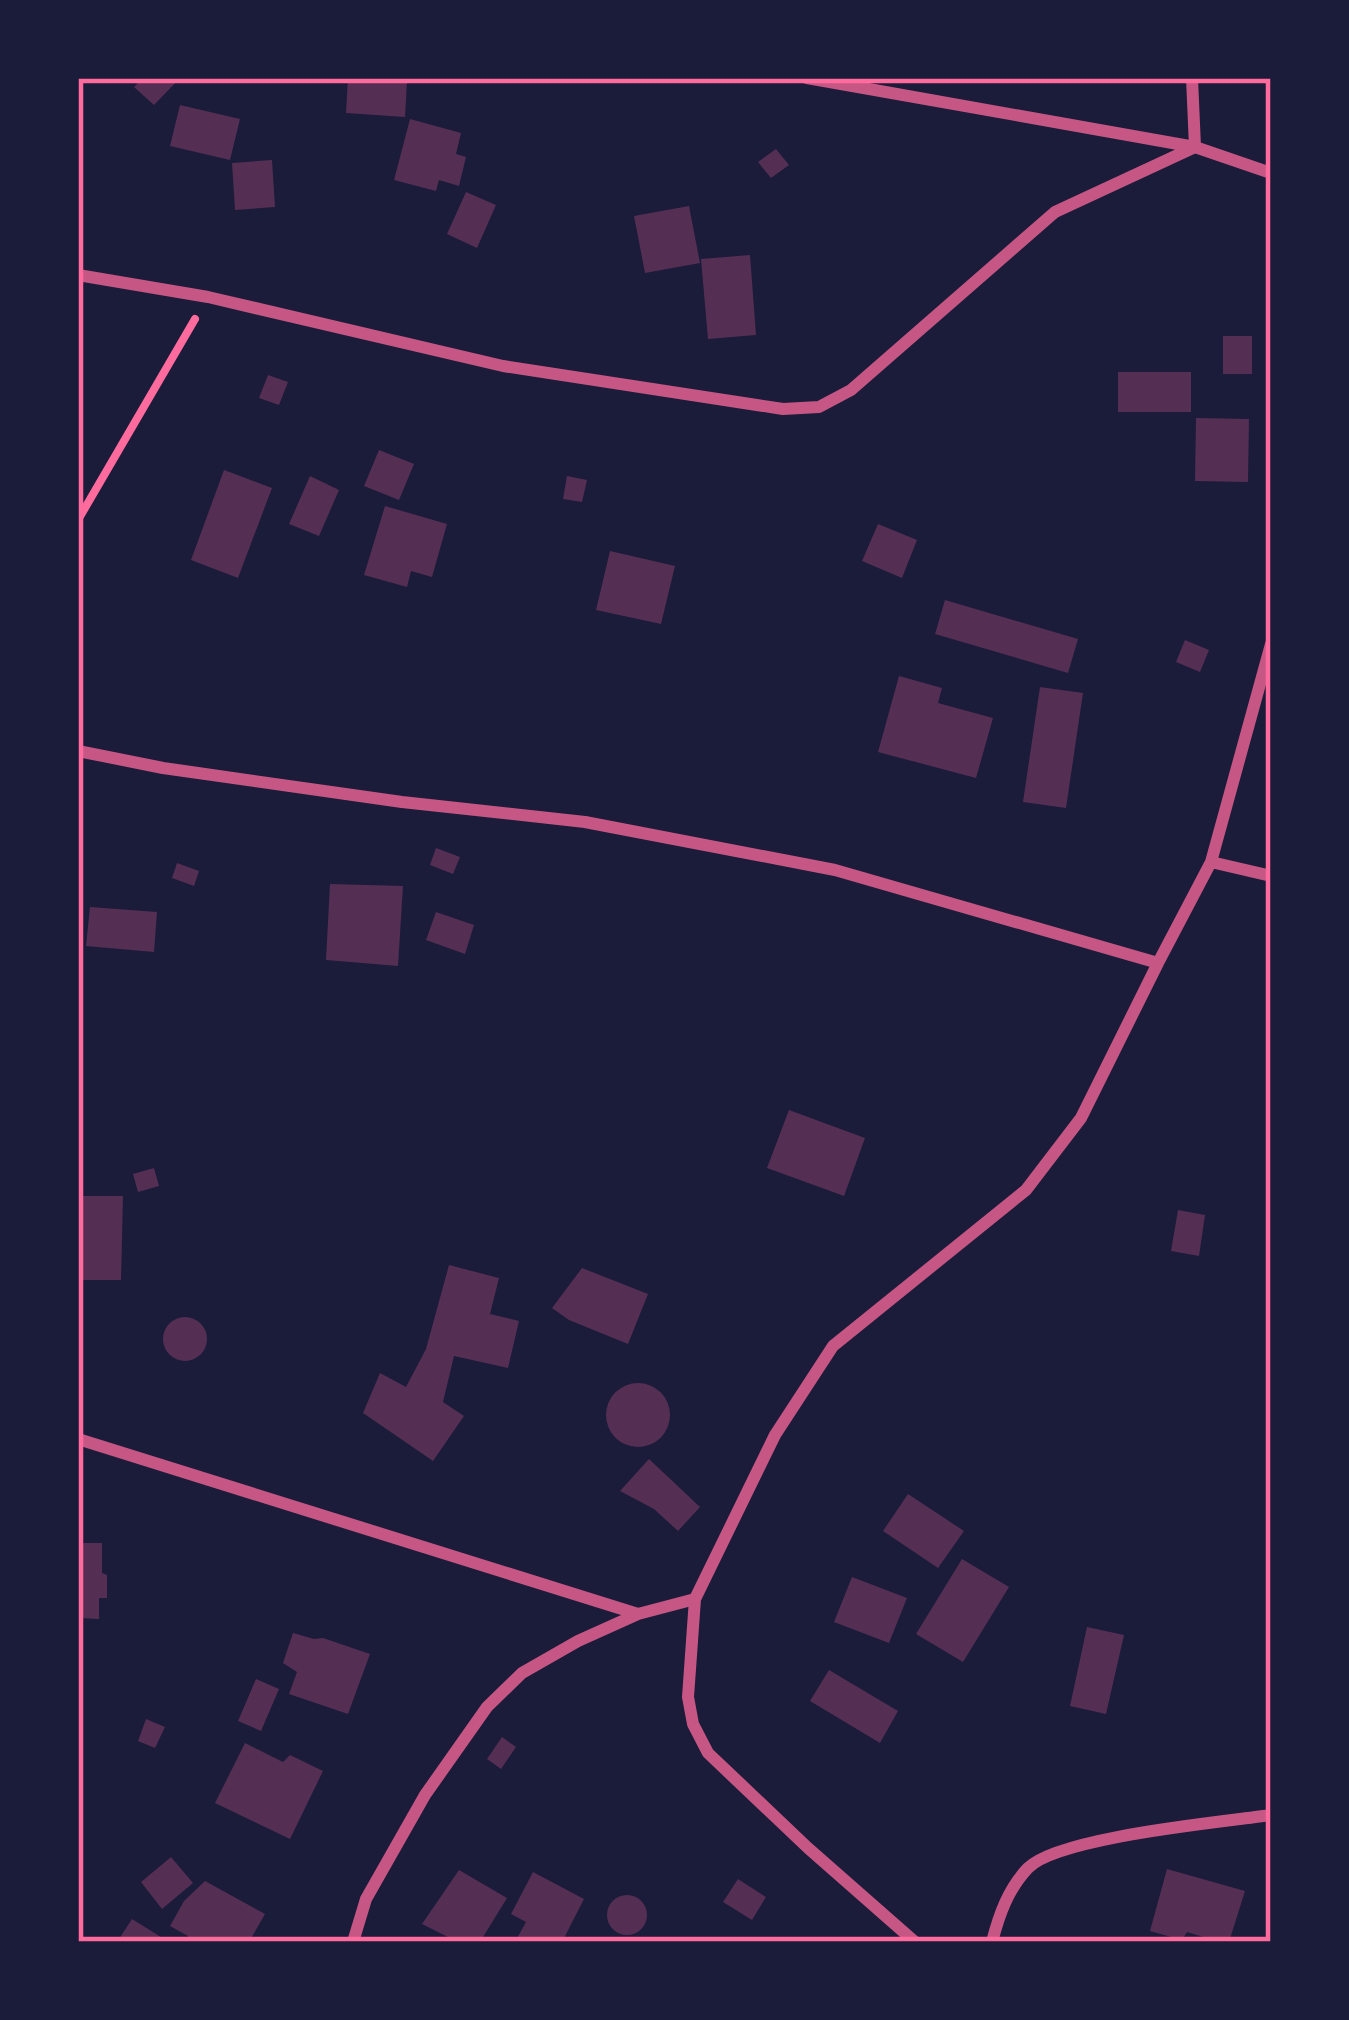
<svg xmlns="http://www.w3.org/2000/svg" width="1349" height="2020" font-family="'Asap Condensed',sans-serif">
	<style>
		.building { fill: #542f53 }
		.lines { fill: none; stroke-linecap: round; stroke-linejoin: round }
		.path { stroke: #ff6b9d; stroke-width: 8 }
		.minor { stroke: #c65784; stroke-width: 12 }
		.neatline { fill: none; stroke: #ff6b9d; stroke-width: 4.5 }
	</style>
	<rect width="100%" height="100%" fill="#1b1b3a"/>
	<path class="building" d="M 143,78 L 180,78 L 154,105 L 134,87 Z
		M 348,78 L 407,81 L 405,117 L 346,113 Z
		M 180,105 L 240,119 L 230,160 L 170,146 Z
		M 410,119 L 461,133 L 456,154 L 466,157 L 459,186 L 439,180 L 436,191 L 394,180 Z
		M 776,149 L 789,165 L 771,178 L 758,162 Z
		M 272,160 L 275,207 L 235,210 L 232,163 Z
		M 466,192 L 496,205 L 477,248 L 447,234 Z
		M 689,206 L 700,263 L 645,273 L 634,216 Z
		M 750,255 L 756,335 L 708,339 L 701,259 Z
		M 1223,336 L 1252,336 L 1252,374 L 1223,374 Z
		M 1118,372 L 1191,372 L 1191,412 L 1118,412 Z
		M 268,375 L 288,382 L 279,405 L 259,398 Z
		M 1196,418 L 1249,419 L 1248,482 L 1195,481 Z
		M 379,450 L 414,464 L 399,500 L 364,486 Z
		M 224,470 L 272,488 L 238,578 L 191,560 Z
		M 310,476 L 339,490 L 319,536 L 289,524 Z
		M 567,476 L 587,480 L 582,502 L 563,499 Z
		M 385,506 L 447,524 L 432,577 L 411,571 L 407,587 L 364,575 Z
		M 878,524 L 917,540 L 902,578 L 862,561 Z
		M 610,551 L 675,566 L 661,624 L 596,610 Z
		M 945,600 L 1078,639 L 1068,673 L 935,634 Z
		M 1185,640 L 1209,650 L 1200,672 L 1176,662 Z
		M 899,676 L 942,688 L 938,703 L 993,718 L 976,778 L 878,752 Z
		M 1040,687 L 1083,693 L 1066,808 L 1023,802 Z
		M 436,848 L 460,857 L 453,874 L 430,865 Z
		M 177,863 L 199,871 L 194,886 L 172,878 Z
		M 330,884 L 403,886 L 398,966 L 326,960 Z
		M 90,907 L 157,912 L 154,952 L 86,946 Z
		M 436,912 L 474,925 L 465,954 L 426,940 Z
		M 789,1110 L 865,1138 L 844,1196 L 767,1168 Z
		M 154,1168 L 159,1186 L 138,1192 L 133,1174 Z
		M 78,1196 L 123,1196 L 121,1280 L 78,1280 Z
		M 1178,1210 L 1205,1215 L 1199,1256 L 1171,1251 Z
		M 449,1265 L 499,1278 L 490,1314 L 519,1321 L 508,1368 L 454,1356 L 443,1402 L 464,1416 L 433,1461 L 363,1413 L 380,1373 L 406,1387 L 426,1349 Z
		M 582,1268 L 648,1294 L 628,1344 L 569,1320 L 552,1308 Z
		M163 1339a22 22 0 1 1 44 0a22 22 0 1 1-44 0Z
		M606 1415a32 32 0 1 1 64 0a32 32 0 1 1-64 0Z
		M 649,1459 L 700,1507 L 678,1531 L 654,1509 L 620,1491 Z
		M 908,1494 L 964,1531 L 938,1568 L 883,1531 Z
		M 78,1543 L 102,1543 L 102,1573 L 107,1575 L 107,1598 L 99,1598 L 99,1619 L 78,1618 Z
		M 962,1559 L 1009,1587 L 963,1662 L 916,1634 Z
		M 852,1577 L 907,1598 L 889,1643 L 834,1622 Z
		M 1087,1627 L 1124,1635 L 1106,1714 L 1070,1706 Z
		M 293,1633 L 314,1639 L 323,1638 L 370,1654 L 348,1714 L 289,1694 L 297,1672 L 283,1663 Z
		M 829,1670 L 898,1711 L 880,1743 L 810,1701 Z
		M 256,1679 L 279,1689 L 261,1731 L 238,1721 Z
		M 146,1719 L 165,1727 L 155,1748 L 138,1741 Z
		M 502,1737 L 516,1747 L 501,1769 L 487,1759 Z
		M 245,1743 L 283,1762 L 290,1755 L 323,1771 L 290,1839 L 215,1803 Z
		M 171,1857 L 193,1883 L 162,1909 L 141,1882 Z
		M 1167,1869 L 1245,1891 L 1229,1942 L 1220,1942 L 1187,1932 L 1182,1940 L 1150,1931 Z
		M 459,1870 L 507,1898 L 480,1942 L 458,1942 L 422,1924 Z
		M 533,1872 L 584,1899 L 562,1942 L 515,1942 L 526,1922 L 511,1914 Z
		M 738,1879 L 766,1897 L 752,1920 L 723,1902 Z
		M 205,1881 L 265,1914 L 249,1942 L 185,1942 L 188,1936 L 170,1926 L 184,1901 Z
		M607 1915a20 20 0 1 1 40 0a20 20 0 1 1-40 0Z
		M 132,1919 L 169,1942 L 117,1942 Z"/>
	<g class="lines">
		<path class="path" d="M 78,520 L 195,319"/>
		<path class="minor" d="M 807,78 L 1195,147 L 1271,173
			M 1192,78 L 1195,147
			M 78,275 L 208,297 L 503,366 L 783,409 L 819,407 L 851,390 L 1055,212 L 1195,147
			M 78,751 L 163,768 L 402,802 L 585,822 L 835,870 L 1158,963 L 1211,862 L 1271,644
			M 1211,862 L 1271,876
			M 78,1439 L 638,1614
			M 353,1942 L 366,1899 L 425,1795 L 487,1707 L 522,1673 L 578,1641 L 638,1614 L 695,1599
			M 915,1942 L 808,1848 L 708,1753 L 693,1724 L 688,1697 L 695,1599 L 775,1435 L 833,1346 L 1026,1190 L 1081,1118 L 1158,963
			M 992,1942 C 999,1915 1008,1889 1028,1868 C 1058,1837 1222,1822 1271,1815"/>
	</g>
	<rect width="1349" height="2020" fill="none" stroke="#1b1b3a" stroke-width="162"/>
	<rect x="81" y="81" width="1187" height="1858" class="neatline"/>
</svg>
